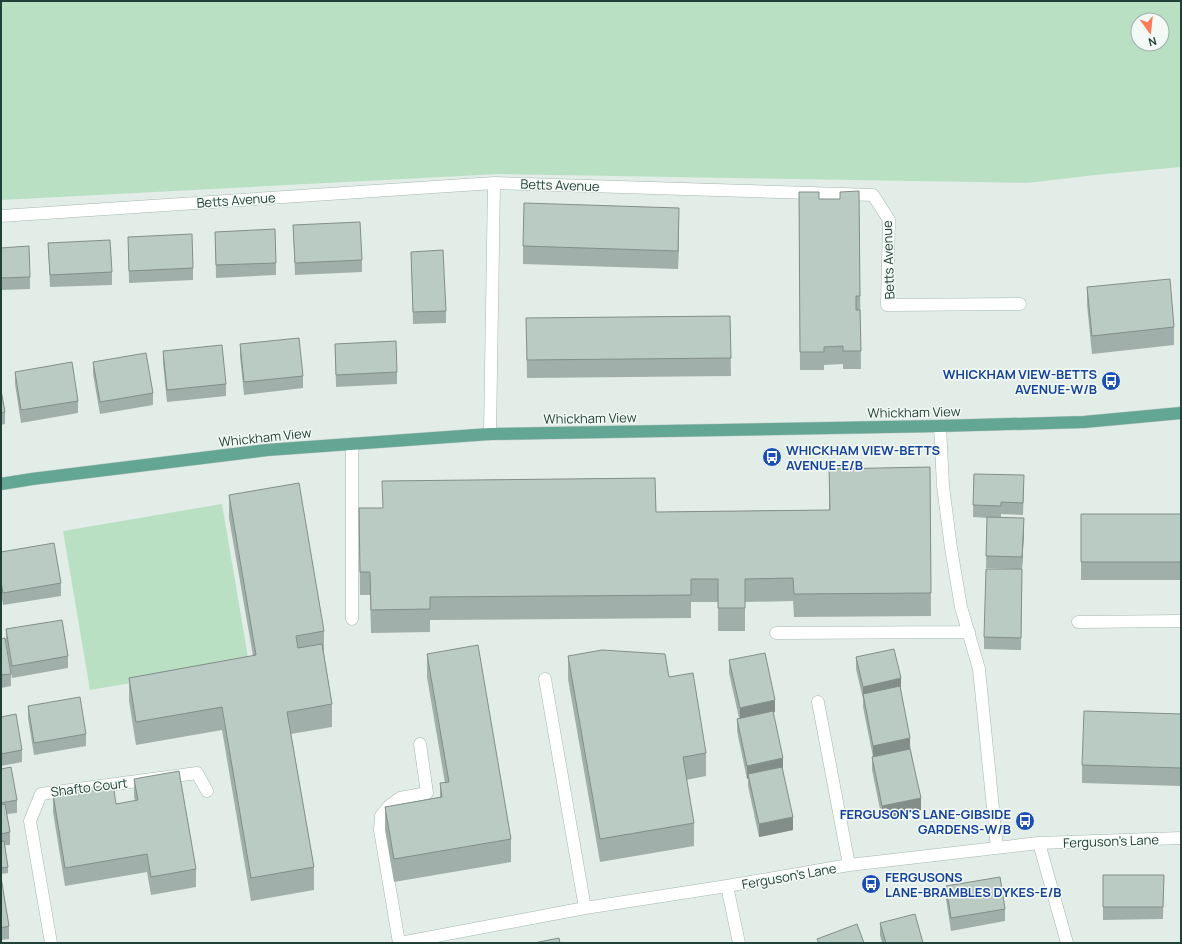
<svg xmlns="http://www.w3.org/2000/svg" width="1182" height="944" font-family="Manrope,sans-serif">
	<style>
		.green { fill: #bae0c4; fill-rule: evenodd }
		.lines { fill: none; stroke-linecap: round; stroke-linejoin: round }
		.minor-casing { stroke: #a4b6af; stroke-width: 13 }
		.major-casing { stroke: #c1cac7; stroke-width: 13 }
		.minor { stroke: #fff; stroke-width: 12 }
		.major { stroke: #64a694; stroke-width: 12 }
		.wall { fill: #a0afa9 }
		.shaded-wall { fill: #828e89 }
		.building { fill: #bacbc4; stroke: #828e89 }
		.labels { text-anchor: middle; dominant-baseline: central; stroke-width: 3; stroke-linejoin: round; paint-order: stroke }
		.street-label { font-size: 13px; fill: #214037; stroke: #f3faf6 }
		.transit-label { font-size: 13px; font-weight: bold; fill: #164399; stroke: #f3faf6; text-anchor: end }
	</style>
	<rect width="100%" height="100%" fill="#e2ede8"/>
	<path class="green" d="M 1,1 L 1181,1 L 1181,167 L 1095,175 L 1027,183 L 499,174 L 1,200 ZM 1138,20 L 1162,20 L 1162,44 L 1138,44 Z
		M 222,504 L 249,663 L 90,690 L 63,531 Z"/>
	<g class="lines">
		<g class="minor-casing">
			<path id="minor" d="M 1,216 L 494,183 L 873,195 L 889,220 L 887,305 L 1020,304
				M 940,426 L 943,486 L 951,548 L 961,607 L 979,669 L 997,848
				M 490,434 L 494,183
				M 352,619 L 352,444
				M 1078,622 L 1181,621
				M 776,633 L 969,632
				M 545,679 L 585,908
				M 818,702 L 849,865
				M 1039,843 L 1067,943
				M 727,886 L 739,943
				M 51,943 L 30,821 L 41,794 L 197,773 L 207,791
				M 399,943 L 380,830 L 381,816 L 389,806 L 400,798 L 427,793 L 420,744
				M 400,943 L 585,908 L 727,886 L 849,865 L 1039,843 L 1181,838"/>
		</g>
		<g class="major-casing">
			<path id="major" d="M 1,484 L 32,479 L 267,450 L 490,434 L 940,426 L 1084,422 L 1181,413"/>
		</g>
		<use href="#minor" class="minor"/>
		<use href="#major" class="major"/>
	</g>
	<path class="wall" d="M 859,191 L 861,369 L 843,369 L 843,364 L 824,365 L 824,370 L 800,370 L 799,192 L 819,199 L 840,199 Z
		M 293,225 L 362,260 L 362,272 L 295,275 Z
		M 679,226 L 678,269 L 523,264 L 523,246 Z
		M 215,232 L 276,263 L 276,275 L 216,278 Z
		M 128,237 L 193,268 L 193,280 L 129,283 Z
		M 48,243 L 112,272 L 112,285 L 50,287 Z
		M 1,248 L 30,277 L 30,289 L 1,290 Z
		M 411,252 L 446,311 L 446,323 L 413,324 Z
		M 1087,287 L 1174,327 L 1174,345 L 1092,354 L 1087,305 Z
		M 730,316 L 731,376 L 527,378 L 526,318 Z
		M 240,344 L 303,376 L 303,388 L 244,395 L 240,356 Z
		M 335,344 L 397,372 L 397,384 L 336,387 Z
		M 163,351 L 226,384 L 226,396 L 167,402 L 163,363 Z
		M 93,362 L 153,393 L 153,405 L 100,414 L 93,374 Z
		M 15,372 L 78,401 L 78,413 L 21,423 L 15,384 Z
		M 1,390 L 5,412 L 5,424 L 1,425 Z
		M 930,467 L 931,616 L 794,617 L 793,601 L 745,602 L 745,631 L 718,631 L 718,602 L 691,602 L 691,618 L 430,620 L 430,632 L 371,633 L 370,595 L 360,595 L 359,508 L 656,512 L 829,510 L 829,469 Z
		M 974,474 L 1024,488 L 1023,515 L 1001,514 L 1001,518 L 1024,531 L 1022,569 L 986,568 L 987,518 L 973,517 Z
		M 229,495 L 324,631 L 324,654 L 332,704 L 332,727 L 291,734 L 314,867 L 314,890 L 251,901 L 222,730 L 136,745 L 129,701 L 129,678 L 253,656 L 229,518 Z
		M 1081,514 L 1181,514 L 1181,580 L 1081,580 Z
		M 1,552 L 61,583 L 61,596 L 3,605 L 1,593 Z
		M 1022,569 L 1021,650 L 984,649 L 984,637 Z
		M 6,629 L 68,656 L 68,668 L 12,678 L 6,642 Z
		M 1,639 L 11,674 L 11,686 L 1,688 Z
		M 427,654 L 511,839 L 511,862 L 394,882 L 385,830 L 385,807 L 440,797 L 440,783 L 445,783 L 427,677 Z
		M 568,656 L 669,677 L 706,753 L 706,776 L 686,780 L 694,823 L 694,846 L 600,862 L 568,679 Z
		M 856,657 L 901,691 L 921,810 L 882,819 L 872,770 L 872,757 L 873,757 L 863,707 L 863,699 L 856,669 Z
		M 729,660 L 775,712 L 773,713 L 793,830 L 759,837 L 748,786 L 748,778 L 747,779 L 737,731 L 737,719 L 739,718 L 729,673 Z
		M 28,706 L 86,734 L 86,746 L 34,755 L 28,718 Z
		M 1181,714 L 1181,786 L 1082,783 L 1082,765 Z
		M 1,717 L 22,750 L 22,762 L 1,766 Z
		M 1,769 L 17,800 L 17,813 L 7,814 L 10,832 L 10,845 L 5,845 L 8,867 L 8,873 L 1,874 Z
		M 134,779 L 196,869 L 196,887 L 151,895 L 147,872 L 65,886 L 53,812 L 53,794 L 116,804 L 135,801 L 134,797 Z
		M 1103,875 L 1164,875 L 1163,919 L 1103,920 Z
		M 1,877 L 9,926 L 9,939 L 1,940 Z
		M 946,886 L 1005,909 L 1005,921 L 951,931 L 946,899 Z
		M 880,923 L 923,943 L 882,943 L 880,935 Z"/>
	<path class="shaded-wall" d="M 679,208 L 679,226 L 678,269 L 678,251 Z
		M 1024,518 L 1024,531 L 1022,569 L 1022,557 Z
		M 901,678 L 901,691 L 863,694 L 863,687 Z
		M 775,700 L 775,712 L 740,720 L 740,708 Z
		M 910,738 L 910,750 L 873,758 L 873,746 Z
		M 783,758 L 783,771 L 749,778 L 748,774 L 748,778 L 747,779 L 747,766 Z
		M 921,798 L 921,810 L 882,819 L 882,806 Z
		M 793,817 L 793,830 L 759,837 L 759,824 Z"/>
	<path class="building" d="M 859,191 L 860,296 L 856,296 L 856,310 L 860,310 L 861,351 L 843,351 L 843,346 L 824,347 L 824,352 L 800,352 L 799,192 L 819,192 L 819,199 L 840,199 L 840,192 Z
		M 524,203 L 679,208 L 678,251 L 523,246 Z
		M 360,222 L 362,260 L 295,263 L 293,225 Z
		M 275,229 L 276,263 L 216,265 L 215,232 Z
		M 192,234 L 193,268 L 129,271 L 128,237 Z
		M 110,240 L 112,272 L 50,275 L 48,243 Z
		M 29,246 L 30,277 L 1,278 L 1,248 Z
		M 443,250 L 446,311 L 413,312 L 411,252 Z
		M 1170,279 L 1174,327 L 1092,336 L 1087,287 Z
		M 730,316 L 731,358 L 527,360 L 526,318 Z
		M 299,338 L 303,376 L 244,382 L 240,344 Z
		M 396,341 L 397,372 L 336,375 L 335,344 Z
		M 222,345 L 226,384 L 167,390 L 163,351 Z
		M 146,353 L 153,393 L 100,402 L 93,362 Z
		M 72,362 L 78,401 L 21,410 L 15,372 Z
		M 1,390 L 5,412 L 1,413 Z
		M 930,467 L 931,593 L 794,594 L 793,578 L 745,579 L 745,608 L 718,608 L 718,579 L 691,579 L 691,595 L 430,597 L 430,609 L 371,610 L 370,572 L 360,572 L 359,508 L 383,508 L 382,481 L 655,478 L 656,512 L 830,510 L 829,469 Z
		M 974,474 L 1024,475 L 1023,503 L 1001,502 L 1001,506 L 973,505 Z
		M 299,483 L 324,631 L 296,636 L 298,648 L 322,644 L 332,704 L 287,712 L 314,867 L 251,878 L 222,707 L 136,722 L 129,678 L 256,655 L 229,495 Z
		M 1081,514 L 1181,514 L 1181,562 L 1081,562 Z
		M 987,517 L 1024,518 L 1022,557 L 986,556 Z
		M 54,543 L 61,583 L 3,593 L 1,581 L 1,552 Z
		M 986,569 L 1022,569 L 1021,638 L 984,637 Z
		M 62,620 L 68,656 L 12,666 L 6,629 Z
		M 5,638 L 11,674 L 1,675 L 1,639 Z
		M 478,645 L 511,839 L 394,859 L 385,807 L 442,797 L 440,783 L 449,782 L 427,654 Z
		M 894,649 L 901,678 L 863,687 L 856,657 Z
		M 602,650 L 665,654 L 669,677 L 693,673 L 706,753 L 683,757 L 694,823 L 600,839 L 568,656 Z
		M 765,653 L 775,700 L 740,708 L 729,660 Z
		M 900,686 L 910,738 L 873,746 L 863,694 Z
		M 80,697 L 86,734 L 34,743 L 28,706 Z
		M 773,711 L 783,758 L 747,766 L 737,719 Z
		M 1084,711 L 1181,714 L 1181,768 L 1082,765 Z
		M 16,714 L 22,750 L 1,754 L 1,717 Z
		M 910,749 L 921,798 L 882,806 L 872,757 Z
		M 11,767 L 17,800 L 1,803 L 1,769 Z
		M 782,767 L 793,817 L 759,824 L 748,774 Z
		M 179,771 L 196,869 L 151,877 L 147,854 L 65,868 L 53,794 L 113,784 L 116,804 L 138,800 L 134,779 Z
		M 5,804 L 10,832 L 1,834 L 1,805 Z
		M 4,841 L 8,867 L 1,868 L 1,842 Z
		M 1103,875 L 1164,875 L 1163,907 L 1103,907 Z
		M 1,877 L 9,926 L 1,928 Z
		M 1000,877 L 1005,909 L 951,918 L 946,886 Z
		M 915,914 L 923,943 L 886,943 L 880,923 Z
		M 857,924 L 864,943 L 819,943 L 817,939 Z
		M 559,938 L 560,943 L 534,943 Z"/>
	<defs>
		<g id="bus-disc" transform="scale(1)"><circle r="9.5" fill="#1a4fb4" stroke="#f3faf6"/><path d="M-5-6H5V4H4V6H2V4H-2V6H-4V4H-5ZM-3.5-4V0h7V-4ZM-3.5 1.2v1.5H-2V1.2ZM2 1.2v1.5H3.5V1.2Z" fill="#fff"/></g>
	</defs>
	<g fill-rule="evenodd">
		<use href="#bus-disc" x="1111" y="381"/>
		<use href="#bus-disc" x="772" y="457"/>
		<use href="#bus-disc" x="1025" y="821"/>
		<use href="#bus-disc" x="871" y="884"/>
	</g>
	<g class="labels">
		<g class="street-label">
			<text transform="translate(560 185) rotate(2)">Betts Avenue</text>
			<text transform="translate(236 200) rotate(-4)">Betts Avenue</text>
			<text transform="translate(888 260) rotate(-92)">Betts Avenue</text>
			<text transform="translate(914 412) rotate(-1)">Whickham View</text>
			<text transform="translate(590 418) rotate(-1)">Whickham View</text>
			<text transform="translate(265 437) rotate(-6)">Whickham View</text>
			<text transform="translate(89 787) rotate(-7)">Shafto Court</text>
			<text transform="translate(1111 841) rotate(-2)">Ferguson's Lane</text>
			<text transform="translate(789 876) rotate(-10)">Ferguson's Lane</text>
		</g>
		<g class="transit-label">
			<text x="1097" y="374">WHICKHAM VIEW-BETTS<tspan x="1097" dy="15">AVENUE-W/B</tspan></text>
			<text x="786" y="450" text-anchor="start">WHICKHAM VIEW-BETTS<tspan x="786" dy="15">AVENUE-E/B</tspan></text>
			<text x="1011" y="814">FERGUSON'S LANE-GIBSIDE<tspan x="1011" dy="15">GARDENS-W/B</tspan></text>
			<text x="885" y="877" text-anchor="start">FERGUSONS<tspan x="885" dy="15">LANE-BRAMBLES DYKES-E/B</tspan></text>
		</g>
	</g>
	<rect width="1182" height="944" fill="none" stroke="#214037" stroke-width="4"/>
	<g transform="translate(1150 32) rotate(165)"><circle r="19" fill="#f3faf6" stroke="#9fb0aa"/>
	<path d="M0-3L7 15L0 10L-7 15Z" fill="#fa7a54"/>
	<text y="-6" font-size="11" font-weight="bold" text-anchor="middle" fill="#214037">N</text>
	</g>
</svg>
